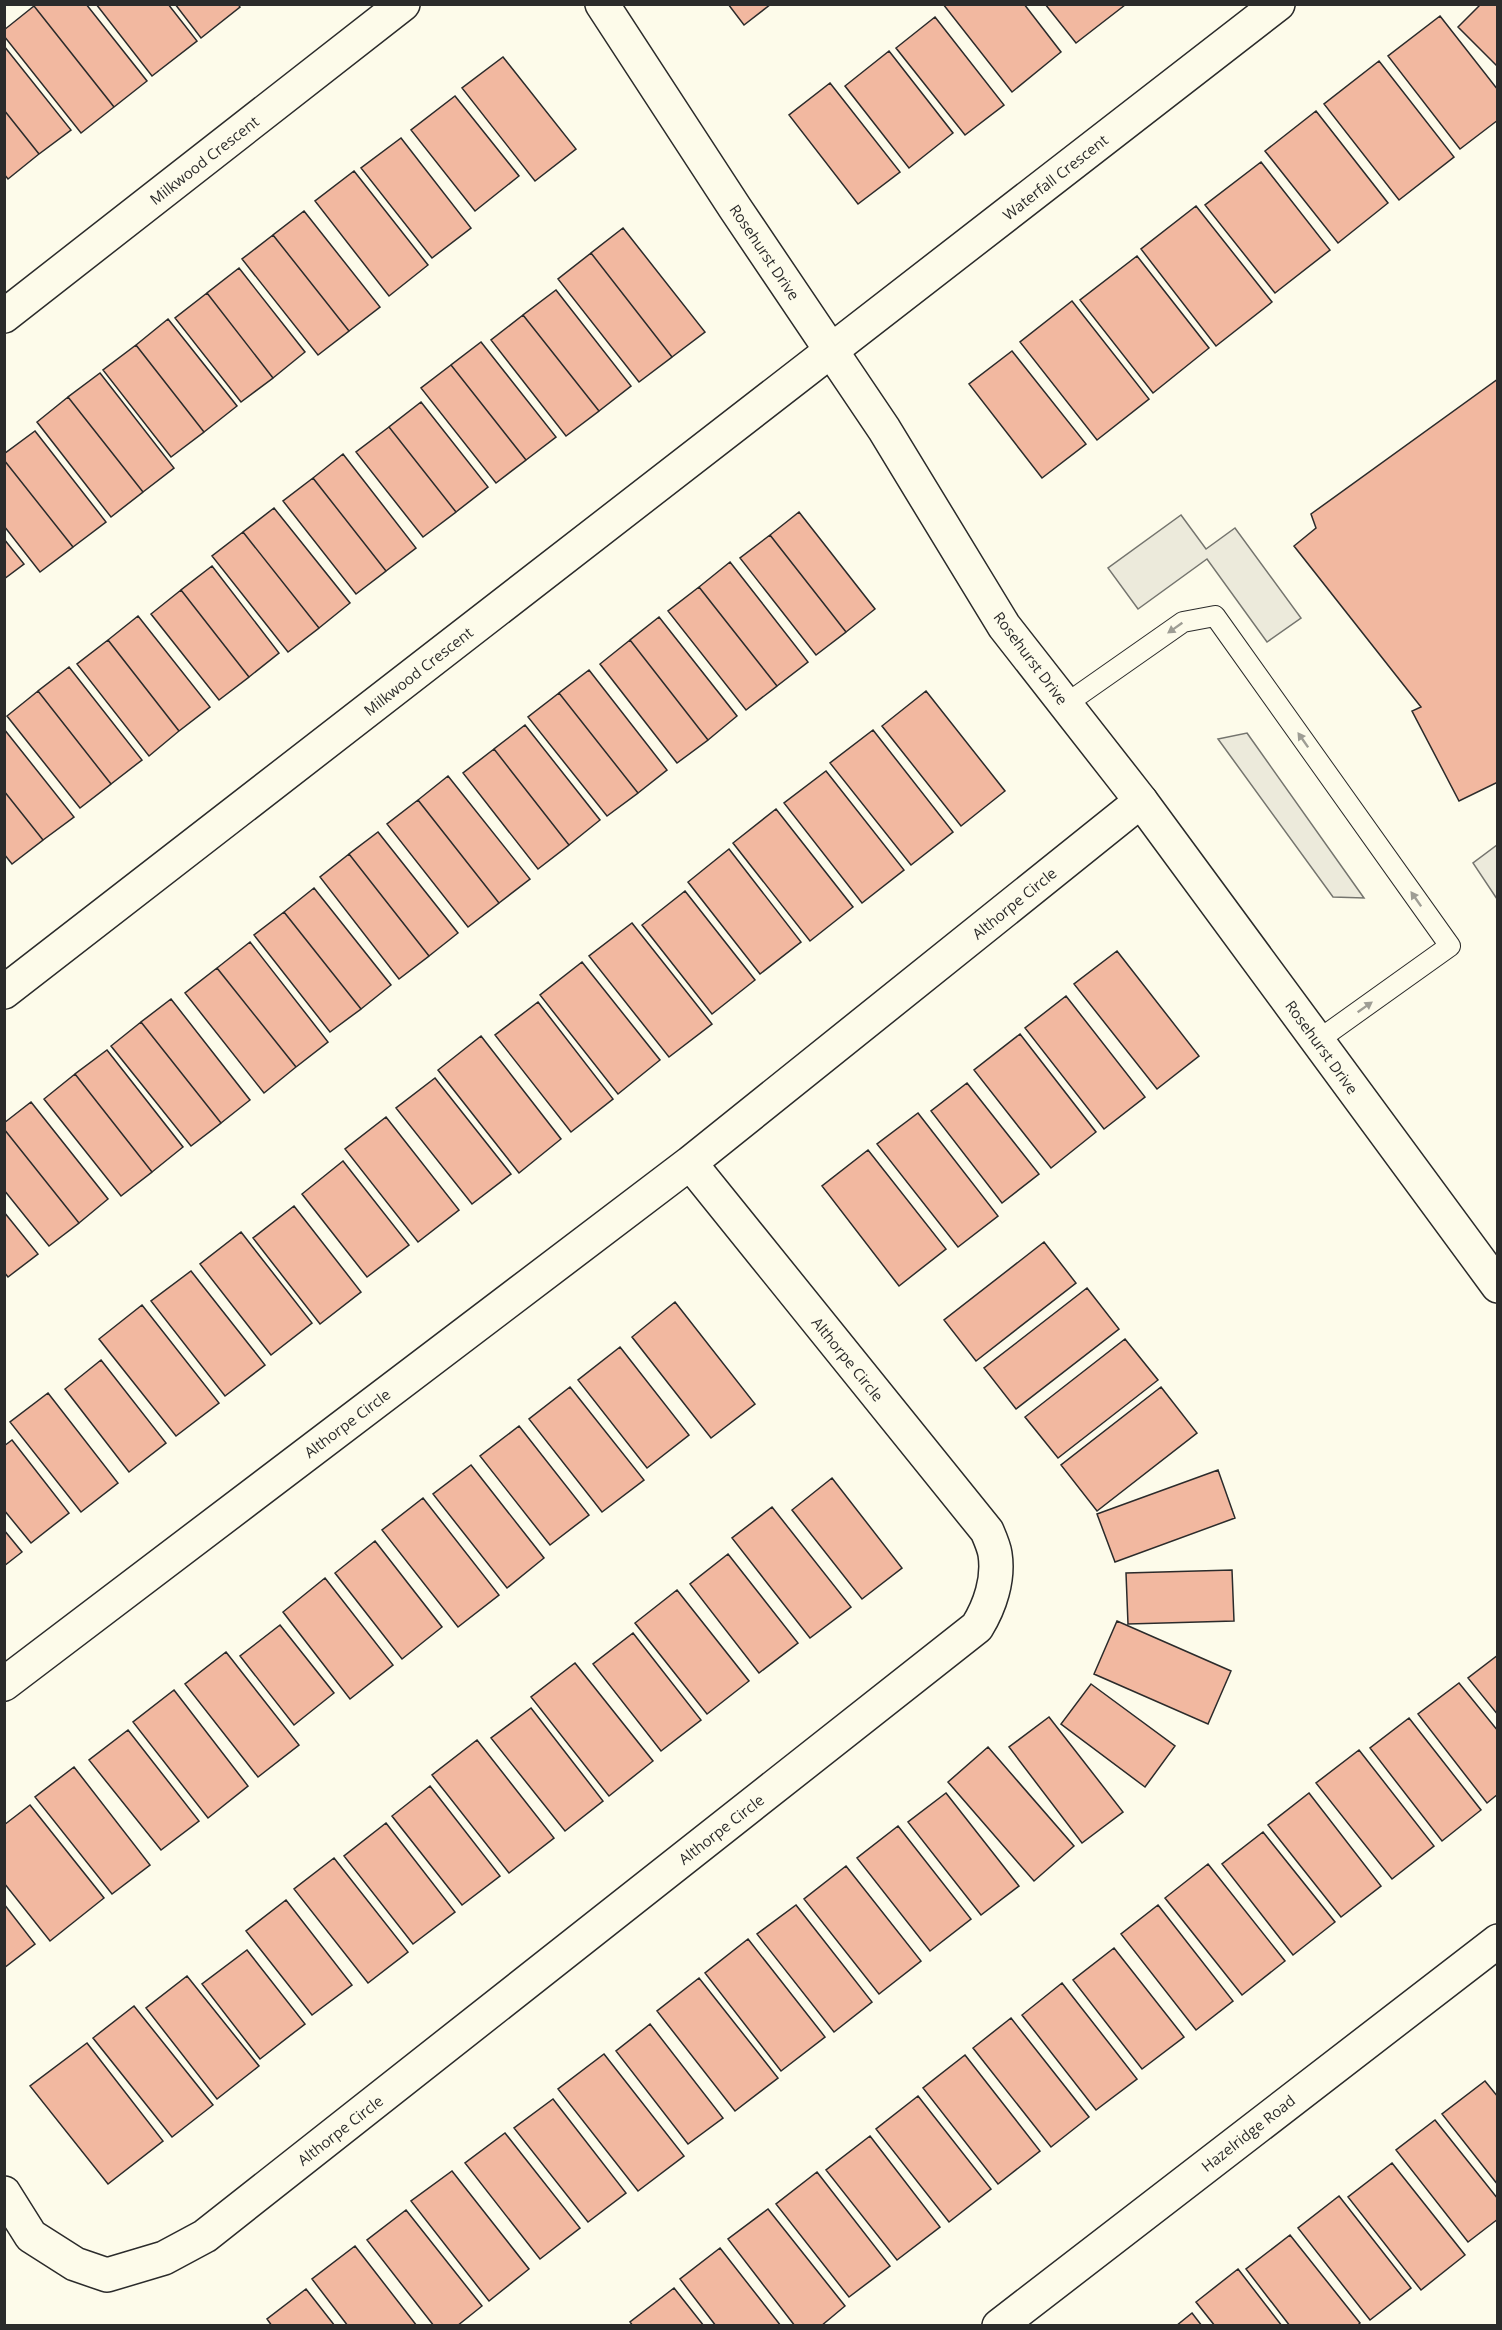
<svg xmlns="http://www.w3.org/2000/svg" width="1502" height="2330" font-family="'Open Sans',sans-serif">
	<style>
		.parking { fill: #eceadb; stroke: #74746e; stroke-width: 1.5 }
		.building { fill: #f2b8a0; stroke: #2b2b2b; stroke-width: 1.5 }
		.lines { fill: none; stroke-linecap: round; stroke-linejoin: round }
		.lane-casing { stroke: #2b2b2b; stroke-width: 22 }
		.street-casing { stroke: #2b2b2b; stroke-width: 36 }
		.secondary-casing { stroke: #2b2b2b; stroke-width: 36 }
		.lane { stroke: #fdfbea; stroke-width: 20 }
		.street { stroke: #fdfbea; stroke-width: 33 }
		.secondary { stroke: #fdfbea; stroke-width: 33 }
		.oneway { fill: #9e9d94 }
		.labels { text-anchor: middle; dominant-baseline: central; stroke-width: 4.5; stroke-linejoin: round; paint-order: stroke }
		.street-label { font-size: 15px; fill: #2b2b2b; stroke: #fdfbea }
	</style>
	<rect width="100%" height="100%" fill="#fdfbea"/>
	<path class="parking" d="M 1181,515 L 1206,549 L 1235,528 L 1301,618 L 1267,642 L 1207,559 L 1138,609 L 1108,568 Z
		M 1247,733 L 1364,898 L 1333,897 L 1218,739 Z
		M 1497,845 L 1497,899 L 1473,863 Z"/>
	<path class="building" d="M 37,4 L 86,4 L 147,81 L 114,107 L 34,6 Z
		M 96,4 L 168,4 L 197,41 L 152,76 Z
		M 175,4 L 238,4 L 240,7 L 201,38 Z
		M 728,4 L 771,4 L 744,25 Z
		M 943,4 L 1024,4 L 1061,52 L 1012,92 Z
		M 1045,4 L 1124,4 L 1125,5 L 1076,43 Z
		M 1481,4 L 1498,4 L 1498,67 L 1458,27 Z
		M 34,6 L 114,107 L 81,133 L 4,36 L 4,30 Z
		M 1440,16 L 1498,90 L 1498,120 L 1460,149 L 1388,56 Z
		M 935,17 L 1004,105 L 965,135 L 896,48 Z
		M 4,46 L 71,130 L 39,154 L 4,110 Z
		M 889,51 L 953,133 L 909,168 L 845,86 Z
		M 503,57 L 576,149 L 535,181 L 462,88 Z
		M 1379,61 L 1454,157 L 1399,200 L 1324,104 Z
		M 830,83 L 900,172 L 858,204 L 789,115 Z
		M 455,96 L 519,176 L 475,211 L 411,130 Z
		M 4,110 L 39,154 L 8,179 L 4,174 Z
		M 1316,111 L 1388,203 L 1338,243 L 1265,151 Z
		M 401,138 L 471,228 L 432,258 L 361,168 Z
		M 1261,162 L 1330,250 L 1275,293 L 1205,205 Z
		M 354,171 L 428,265 L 389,296 L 315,201 Z
		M 1196,206 L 1272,302 L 1216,346 L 1141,249 Z
		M 304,211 L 380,307 L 349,331 L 273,235 Z
		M 623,228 L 705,332 L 672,357 L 591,253 Z
		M 273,235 L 349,331 L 318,355 L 242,259 Z
		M 591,253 L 672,357 L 639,382 L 558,279 Z
		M 1137,256 L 1209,348 L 1153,393 L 1080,300 Z
		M 239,268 L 305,352 L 273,378 L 207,293 Z
		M 556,290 L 631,386 L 599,411 L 523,315 Z
		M 207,293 L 273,378 L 241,402 L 175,318 Z
		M 1072,301 L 1149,399 L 1097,440 L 1020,342 Z
		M 523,315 L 599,411 L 566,436 L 491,340 Z
		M 168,319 L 237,406 L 204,432 L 136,345 Z
		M 481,342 L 556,437 L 526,460 L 451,365 Z
		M 136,345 L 204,432 L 171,457 L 103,370 Z
		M 1012,351 L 1086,444 L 1042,478 L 969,384 Z
		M 451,365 L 526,460 L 496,483 L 421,388 Z
		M 100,373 L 174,468 L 143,492 L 68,397 Z
		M 1498,379 L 1498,782 L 1459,801 L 1412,711 L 1421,707 L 1294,546 L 1316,528 L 1311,514 Z
		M 68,397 L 143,492 L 111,517 L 37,422 Z
		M 421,402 L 488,487 L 456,512 L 389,427 Z
		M 389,427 L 456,512 L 423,537 L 356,452 Z
		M 35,431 L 106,522 L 73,547 L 4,460 L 4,454 Z
		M 343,454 L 416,548 L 386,571 L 313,478 Z
		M 4,460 L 73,547 L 40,572 L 4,526 Z
		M 313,478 L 386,571 L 356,594 L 283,501 Z
		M 274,508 L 350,603 L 319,628 L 243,532 Z
		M 799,512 L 875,609 L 846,632 L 770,535 Z
		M 243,532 L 319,628 L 288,652 L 212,556 Z
		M 770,535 L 846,632 L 816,655 L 740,558 Z
		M 4,539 L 24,564 L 4,579 Z
		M 730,562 L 808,662 L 777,686 L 699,587 Z
		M 212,566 L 279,653 L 249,677 L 181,590 Z
		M 699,587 L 777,686 L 746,710 L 668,611 Z
		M 181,590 L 249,677 L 219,700 L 151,614 Z
		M 138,616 L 210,707 L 179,731 L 108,640 Z
		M 659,617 L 737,716 L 708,740 L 630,640 Z
		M 108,640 L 179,731 L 149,756 L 77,664 Z
		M 630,640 L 708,740 L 677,763 L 600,664 Z
		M 69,667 L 142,760 L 111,784 L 38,691 Z
		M 589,670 L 667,770 L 638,793 L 559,693 Z
		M 38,691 L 111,784 L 80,808 L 7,716 Z
		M 926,691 L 1005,791 L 961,826 L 882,726 Z
		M 559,693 L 638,793 L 607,816 L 528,717 Z
		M 525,725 L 600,820 L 569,845 L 494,749 Z
		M 4,729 L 74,817 L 43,840 L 4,791 Z
		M 873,730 L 953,832 L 911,865 L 830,763 Z
		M 494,749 L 569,845 L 538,869 L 463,773 Z
		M 826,771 L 904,870 L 862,903 L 784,803 Z
		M 448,776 L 530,879 L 499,903 L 418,800 Z
		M 4,791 L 43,840 L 12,864 L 4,854 Z
		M 418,800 L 499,903 L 468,927 L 387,824 Z
		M 776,809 L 853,907 L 810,941 L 733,843 Z
		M 378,832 L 458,933 L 429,956 L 349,854 Z
		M 729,849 L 801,942 L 760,974 L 688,882 Z
		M 349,854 L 429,956 L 399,979 L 320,877 Z
		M 314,888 L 391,985 L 361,1009 L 284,912 Z
		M 685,891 L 755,980 L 712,1014 L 642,925 Z
		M 284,912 L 361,1009 L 330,1032 L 254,935 Z
		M 632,923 L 712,1024 L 669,1057 L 589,956 Z
		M 250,942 L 328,1042 L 296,1067 L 217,968 Z
		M 1117,951 L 1199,1056 L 1157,1089 L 1074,984 Z
		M 582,962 L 660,1060 L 618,1094 L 540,995 Z
		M 217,968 L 296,1067 L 264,1093 L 185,993 Z
		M 1066,996 L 1145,1097 L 1104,1129 L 1025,1028 Z
		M 171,999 L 250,1100 L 221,1123 L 141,1022 Z
		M 538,1002 L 613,1099 L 571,1132 L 495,1035 Z
		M 141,1022 L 221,1123 L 191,1146 L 111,1046 Z
		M 1020,1034 L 1096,1132 L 1051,1168 L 974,1070 Z
		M 481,1036 L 561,1139 L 519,1173 L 438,1070 Z
		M 107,1050 L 183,1147 L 152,1172 L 75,1074 Z
		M 75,1074 L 152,1172 L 121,1196 L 44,1099 Z
		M 435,1078 L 511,1174 L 472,1204 L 396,1108 Z
		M 967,1083 L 1039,1174 L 1002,1203 L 931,1111 Z
		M 31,1102 L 108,1199 L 79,1223 L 4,1129 L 4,1123 Z
		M 918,1113 L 998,1216 L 958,1247 L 877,1144 Z
		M 386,1117 L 459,1210 L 418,1242 L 345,1149 Z
		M 4,1129 L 79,1223 L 49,1246 L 4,1190 Z
		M 868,1150 L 946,1249 L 899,1286 L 822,1186 Z
		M 343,1161 L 409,1245 L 367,1277 L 302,1194 Z
		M 294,1206 L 361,1292 L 320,1324 L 253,1238 Z
		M 4,1212 L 38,1254 L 8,1277 L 4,1272 Z
		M 241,1232 L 312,1323 L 271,1355 L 200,1264 Z
		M 1044,1242 L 1076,1283 L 976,1361 L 944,1320 Z
		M 191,1271 L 265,1365 L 225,1396 L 151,1301 Z
		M 1087,1288 L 1119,1329 L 1016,1409 L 984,1368 Z
		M 675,1302 L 755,1404 L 711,1438 L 632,1337 Z
		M 142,1305 L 219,1403 L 176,1436 L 99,1339 Z
		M 1125,1339 L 1158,1380 L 1058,1458 L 1025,1417 Z
		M 620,1347 L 689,1435 L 647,1468 L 578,1380 Z
		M 101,1360 L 166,1443 L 129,1472 L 65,1389 Z
		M 570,1387 L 644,1480 L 602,1512 L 529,1419 Z
		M 1161,1387 L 1197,1433 L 1097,1511 L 1061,1465 Z
		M 48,1393 L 118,1483 L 81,1512 L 10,1422 Z
		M 519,1426 L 589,1515 L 550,1545 L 480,1456 Z
		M 12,1440 L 69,1513 L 31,1543 L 4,1510 L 4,1446 Z
		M 471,1465 L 544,1558 L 507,1588 L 433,1494 Z
		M 1218,1470 L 1235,1518 L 1115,1562 L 1097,1514 Z
		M 832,1478 L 902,1568 L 862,1599 L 792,1510 Z
		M 423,1498 L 499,1595 L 458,1627 L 382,1530 Z
		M 772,1507 L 851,1607 L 810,1638 L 732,1538 Z
		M 4,1530 L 22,1552 L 4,1566 Z
		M 375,1541 L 442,1627 L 402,1659 L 335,1573 Z
		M 728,1554 L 798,1643 L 759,1673 L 690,1584 Z
		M 1232,1570 L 1234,1621 L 1128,1624 L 1126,1573 Z
		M 325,1578 L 393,1665 L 350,1699 L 283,1612 Z
		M 677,1590 L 749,1681 L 707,1714 L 635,1623 Z
		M 1117,1621 L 1231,1671 L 1208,1724 L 1094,1674 Z
		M 280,1625 L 334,1693 L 294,1725 L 240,1656 Z
		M 633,1633 L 701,1720 L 661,1751 L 593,1664 Z
		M 226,1652 L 299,1745 L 258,1777 L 185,1684 Z
		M 1498,1655 L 1498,1715 L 1468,1678 Z
		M 575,1663 L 653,1761 L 609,1796 L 531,1697 Z
		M 1459,1683 L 1498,1731 L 1498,1794 L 1487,1803 L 1418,1714 Z
		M 1091,1684 L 1175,1746 L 1145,1787 L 1061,1724 Z
		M 174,1690 L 248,1786 L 208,1818 L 133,1722 Z
		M 531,1708 L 603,1801 L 565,1831 L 491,1738 Z
		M 1049,1717 L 1123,1812 L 1082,1843 L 1009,1747 Z
		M 1409,1718 L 1481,1810 L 1442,1841 L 1370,1748 Z
		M 128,1730 L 199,1821 L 161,1850 L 89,1760 Z
		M 477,1740 L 554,1838 L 509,1873 L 432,1775 Z
		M 988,1747 L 1074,1846 L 1034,1881 L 948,1782 Z
		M 1359,1750 L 1434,1846 L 1392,1879 L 1316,1783 Z
		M 74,1767 L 150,1865 L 112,1894 L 35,1797 Z
		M 430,1786 L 500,1876 L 462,1905 L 392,1816 Z
		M 946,1793 L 1019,1886 L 981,1915 L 908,1822 Z
		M 1309,1793 L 1381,1886 L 1341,1917 L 1268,1825 Z
		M 30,1805 L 104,1898 L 50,1941 L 4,1883 L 4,1825 Z
		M 386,1823 L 455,1912 L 413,1944 L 344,1856 Z
		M 898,1826 L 971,1919 L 930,1951 L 857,1858 Z
		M 1263,1832 L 1335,1922 L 1293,1955 L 1222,1864 Z
		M 334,1858 L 408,1952 L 368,1983 L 294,1889 Z
		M 1208,1864 L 1285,1961 L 1242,1995 L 1165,1898 Z
		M 846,1866 L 921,1961 L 879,1994 L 804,1899 Z
		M 286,1900 L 352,1985 L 312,2015 L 246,1931 Z
		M 4,1904 L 35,1944 L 4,1968 Z
		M 796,1905 L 872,2002 L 834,2032 L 757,1934 Z
		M 1158,1905 L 1233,2001 L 1196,2030 L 1121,1934 Z
		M 748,1939 L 825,2037 L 781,2071 L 705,1973 Z
		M 1114,1948 L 1184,2037 L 1142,2069 L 1073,1980 Z
		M 247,1950 L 305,2024 L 260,2059 L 202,1984 Z
		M 187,1976 L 259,2066 L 217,2099 L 146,2008 Z
		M 699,1978 L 778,2078 L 735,2111 L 657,2011 Z
		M 1062,1983 L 1137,2079 L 1096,2110 L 1022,2015 Z
		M 134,2006 L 213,2105 L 172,2137 L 93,2038 Z
		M 1011,2018 L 1089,2117 L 1051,2147 L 973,2048 Z
		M 650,2024 L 723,2118 L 688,2144 L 616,2051 Z
		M 87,2043 L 163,2141 L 108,2184 L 30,2086 Z
		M 604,2054 L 684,2156 L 638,2191 L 558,2089 Z
		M 965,2055 L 1040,2151 L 998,2184 L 923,2088 Z
		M 1485,2081 L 1498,2097 L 1498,2185 L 1442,2114 Z
		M 918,2096 L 991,2189 L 949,2222 L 876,2129 Z
		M 553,2099 L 626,2193 L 588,2222 L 514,2128 Z
		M 1435,2120 L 1498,2199 L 1498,2219 L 1468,2242 L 1396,2150 Z
		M 505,2133 L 580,2228 L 540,2259 L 465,2163 Z
		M 870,2136 L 940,2227 L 897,2260 L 826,2170 Z
		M 1392,2163 L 1465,2255 L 1421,2290 L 1348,2197 Z
		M 452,2171 L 529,2269 L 489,2301 L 411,2201 Z
		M 817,2172 L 890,2266 L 849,2297 L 776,2204 Z
		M 1339,2196 L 1411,2288 L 1370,2320 L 1298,2228 Z
		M 768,2209 L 845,2306 L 821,2326 L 795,2326 L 728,2239 Z
		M 406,2210 L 482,2306 L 457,2326 L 434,2326 L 367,2240 Z
		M 1290,2235 L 1360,2323 L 1357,2326 L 1290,2326 L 1246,2269 Z
		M 355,2246 L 417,2326 L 348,2326 L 312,2279 Z
		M 720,2248 L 781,2326 L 716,2326 L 680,2279 Z
		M 1238,2269 L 1282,2326 L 1215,2326 L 1196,2302 Z
		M 674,2288 L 704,2326 L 633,2326 L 630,2322 Z
		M 306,2289 L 335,2326 L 272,2326 L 267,2319 Z
		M 1192,2313 L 1202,2326 L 1176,2326 Z"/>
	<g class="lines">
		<g class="lane-casing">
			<path id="lane" d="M 1066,704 L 1183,622 L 1215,616 L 1450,946 L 1317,1041"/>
		</g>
		<g class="street-casing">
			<path id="street" d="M 4,316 L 403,4
				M 4,992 L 1278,4
				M 4,1684 L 690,1163 L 1141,801
				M 4,2193 L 31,2236 L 75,2264 L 107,2275 L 164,2258 L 205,2236 L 977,1627 C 990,1606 999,1579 995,1554 C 994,1547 990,1538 987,1531 L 690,1163
				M 999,2326 L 1498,1941"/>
		</g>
		<g class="secondary-casing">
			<path id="secondary" d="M 602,4 L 735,208 L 884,429 L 1004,626 L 1141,801 L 1498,1286"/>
		</g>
		<use href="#lane" class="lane"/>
		<use href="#street" class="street"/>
		<use href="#secondary" class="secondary"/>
	</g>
	<defs><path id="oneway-solid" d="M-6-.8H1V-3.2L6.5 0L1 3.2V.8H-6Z" transform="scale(1.5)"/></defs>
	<g class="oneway">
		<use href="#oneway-solid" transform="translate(1175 628) rotate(145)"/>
		<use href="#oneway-solid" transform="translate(1303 740) rotate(-125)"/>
		<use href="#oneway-solid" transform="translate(1416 899) rotate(-125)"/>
		<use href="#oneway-solid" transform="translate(1365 1007) rotate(-35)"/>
	</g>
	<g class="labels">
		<g class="street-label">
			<text transform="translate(204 160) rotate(-38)">Milkwood Crescent</text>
			<text transform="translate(1055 177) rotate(-38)">Waterfall Crescent</text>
			<text transform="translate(765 252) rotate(56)">Rosehurst Drive</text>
			<text transform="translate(1031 658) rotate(53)">Rosehurst Drive</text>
			<text transform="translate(418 671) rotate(-38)">Milkwood Crescent</text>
			<text transform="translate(1014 903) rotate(-39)">Althorpe Circle</text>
			<text transform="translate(1322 1047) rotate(54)">Rosehurst Drive</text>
			<text transform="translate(848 1359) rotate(51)">Althorpe Circle</text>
			<text transform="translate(347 1423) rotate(-37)">Althorpe Circle</text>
			<text transform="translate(721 1829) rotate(-38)">Althorpe Circle</text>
			<text transform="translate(340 2130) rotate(-38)">Althorpe Circle</text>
			<text transform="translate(1248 2133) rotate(-38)">Hazelridge Road</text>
		</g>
	</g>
	<rect width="1502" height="2330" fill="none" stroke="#2b2b2b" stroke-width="12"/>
</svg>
